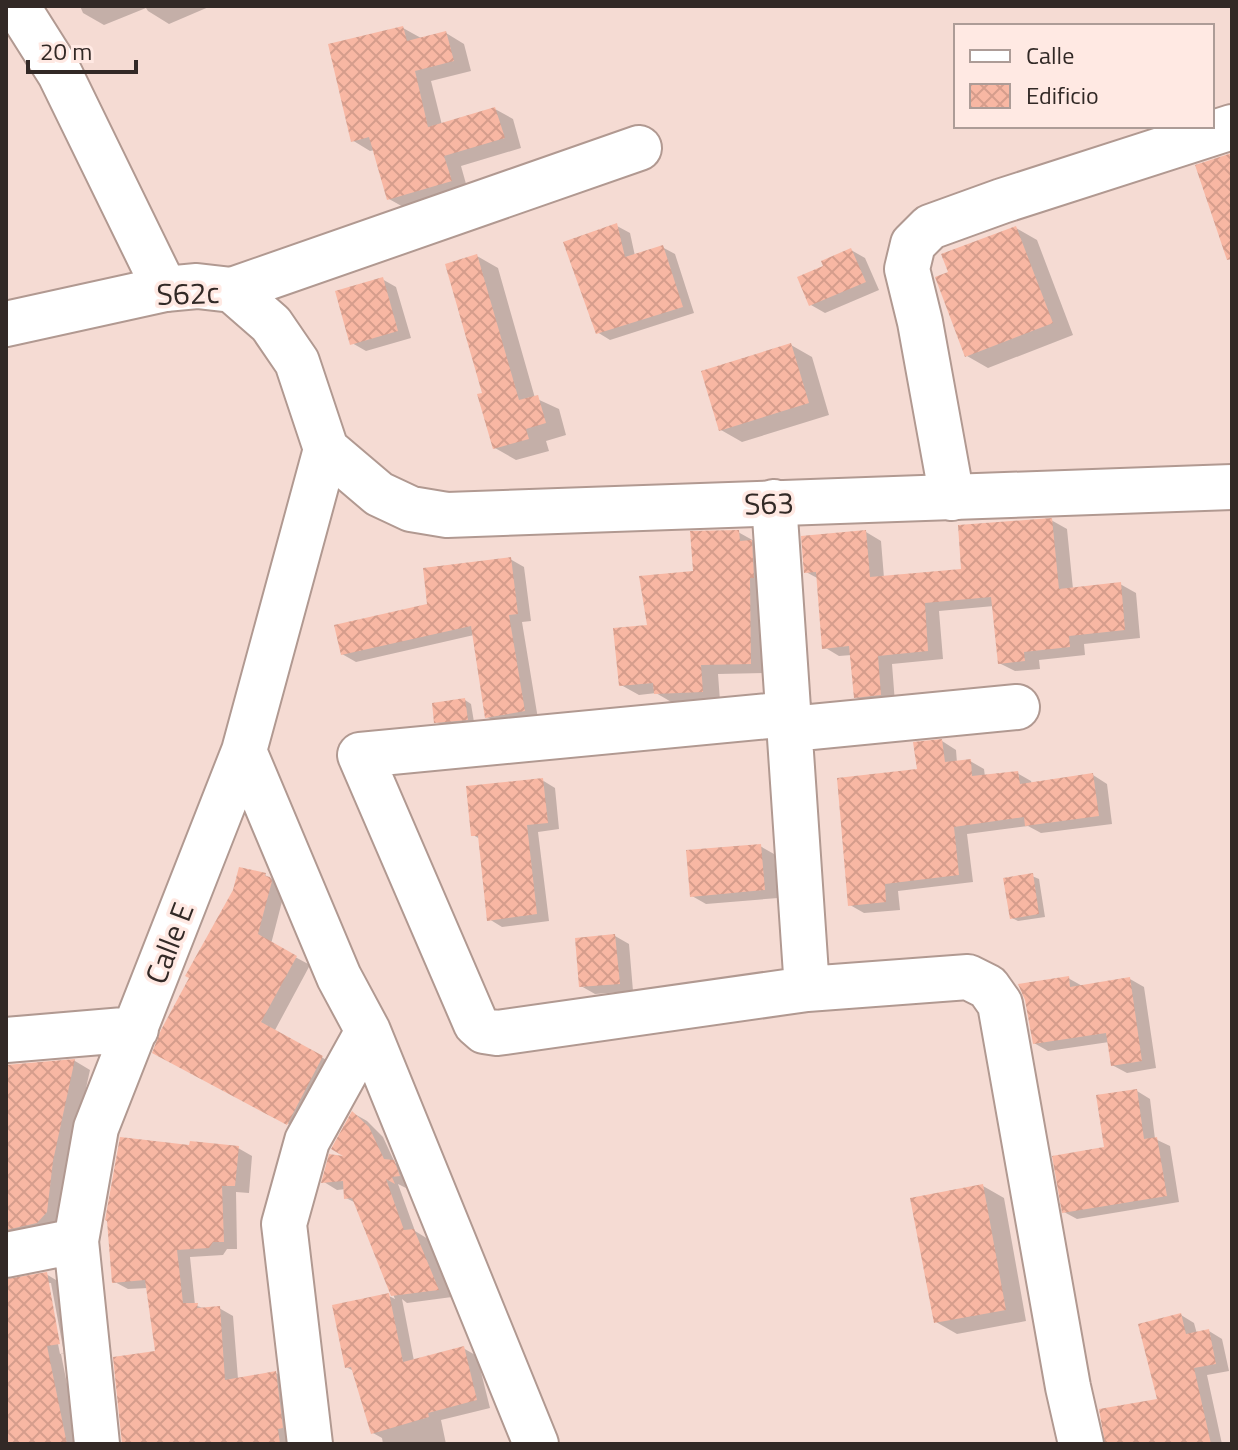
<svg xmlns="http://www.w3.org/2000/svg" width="1238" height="1450" font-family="'Titillium Web',sans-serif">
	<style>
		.shadow { fill: #0003; fill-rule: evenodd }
		.building { fill: url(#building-cross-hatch) }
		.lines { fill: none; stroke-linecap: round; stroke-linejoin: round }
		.minor-casing { stroke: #b19991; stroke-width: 48 }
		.major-casing { stroke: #b19991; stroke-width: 48 }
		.minor { stroke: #fff; stroke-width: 44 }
		.major { stroke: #fff; stroke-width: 44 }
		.labels { text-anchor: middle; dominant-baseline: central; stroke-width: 7; stroke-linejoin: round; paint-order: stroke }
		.street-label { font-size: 30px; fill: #322926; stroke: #ffe9e3 }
	</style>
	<defs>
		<pattern id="building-cross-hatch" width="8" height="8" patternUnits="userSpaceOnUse" patternTransform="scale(2)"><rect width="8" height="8" fill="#f8b7a3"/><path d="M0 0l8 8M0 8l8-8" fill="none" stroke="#d59d8c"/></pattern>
	</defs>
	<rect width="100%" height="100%" fill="#f5dbd3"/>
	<path class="shadow" d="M 80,6 L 211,6 L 169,24 L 148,11 L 146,8 L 104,25 L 83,13 Z
		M 403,28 L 421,38 L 446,33 L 464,44 L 471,71 L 431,81 L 442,125 L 495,109 L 513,119 L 521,148 L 461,166 L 468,191 L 407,209 L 389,199 L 375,150 L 370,151 L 352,140 Z
		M 617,226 L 630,233 L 635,256 L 662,247 L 675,254 L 694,313 L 610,340 L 597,332 Z
		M 1016,228 L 1037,240 L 1073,335 L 988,368 L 967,356 L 951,273 Z
		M 851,250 L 865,258 L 879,290 L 825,313 L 811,305 L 826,267 Z
		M 477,256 L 498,268 L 535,398 L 559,409 L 566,435 L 546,441 L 549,451 L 516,460 L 495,448 L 484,394 Z
		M 382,279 L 396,287 L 411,338 L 366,351 L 352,343 Z
		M 791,345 L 812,357 L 829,415 L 742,442 L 721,430 Z
		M 1051,520 L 1067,529 L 1073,589 L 1120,584 L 1136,593 L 1140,638 L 1084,644 L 1085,655 L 1039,660 L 1040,669 L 1015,671 L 999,663 L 994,606 L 939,611 L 943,659 L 892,664 L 895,703 L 871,705 L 856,697 L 852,655 L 839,656 L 824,647 L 819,579 L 806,572 L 866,532 L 881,541 L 884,578 L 963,570 Z
		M 738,532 L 756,542 L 768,673 L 718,674 L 720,701 L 673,703 L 656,693 L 639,695 L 621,685 L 650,627 L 695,573 Z
		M 510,559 L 524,567 L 531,621 L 522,622 L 538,719 L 501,725 L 487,717 L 474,635 L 356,662 L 342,654 Z
		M 465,700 L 471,704 L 474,722 L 443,725 L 436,722 Z
		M 942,741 L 956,750 L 957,763 L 970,761 L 984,769 L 985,777 L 1017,773 L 1031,781 L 1032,784 L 1093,775 L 1107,784 L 1112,824 L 1041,833 L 1028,826 L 967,834 L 973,882 L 898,891 L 900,910 L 864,913 L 850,905 L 919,771 Z
		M 542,780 L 555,788 L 559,829 L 538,832 L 549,921 L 502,927 L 489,919 L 480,839 L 473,835 Z
		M 760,846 L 774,854 L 778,898 L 706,904 L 692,896 Z
		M 265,875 L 279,883 L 285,890 L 271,944 L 310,965 L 274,1032 L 336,1065 L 302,1131 L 169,1060 Z
		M 1032,876 L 1039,879 L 1045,917 L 1018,921 L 1012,918 Z
		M 615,936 L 629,944 L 633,991 L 595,994 L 581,986 Z
		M 1068,978 L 1084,987 L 1130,979 L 1144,987 L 1156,1068 L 1127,1073 L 1112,1065 L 1109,1042 L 1048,1051 L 1034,1043 Z
		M 75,1061 L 90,1070 L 68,1170 L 59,1226 L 6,1243 L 6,1067 Z
		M 1137,1091 L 1150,1099 L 1155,1139 L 1170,1146 L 1179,1202 L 1077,1219 L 1064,1212 L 1106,1149 Z
		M 353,1113 L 367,1121 L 383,1137 L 395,1163 L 408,1171 L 413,1184 L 405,1184 L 406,1188 L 398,1184 L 415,1231 L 428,1239 L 452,1297 L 407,1303 L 402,1299 L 414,1361 L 463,1348 L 477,1356 L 490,1408 L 441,1420 L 446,1444 L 383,1444 L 382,1438 L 373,1433 L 354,1371 L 346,1367 L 389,1296 L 395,1299 L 356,1203 L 346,1198 L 346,1189 L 337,1190 L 324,1182 L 351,1158 Z
		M 191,1148 L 238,1148 L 252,1156 L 249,1193 L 236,1192 L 237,1249 L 227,1249 L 223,1255 L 190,1257 L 195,1305 L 205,1309 L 219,1308 L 233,1316 L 238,1379 L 276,1373 L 290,1381 L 292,1444 L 123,1444 L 157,1353 L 148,1288 L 128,1289 L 113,1281 Z
		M 983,1186 L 1004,1198 L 1026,1321 L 957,1334 L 936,1322 Z
		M 46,1274 L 61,1283 L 74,1351 L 61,1354 L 79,1444 L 6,1444 L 6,1281 ZM 46,1283 L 51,1283 L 64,1353 L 60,1354 Z
		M 1181,1315 L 1194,1323 L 1197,1334 L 1209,1331 L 1222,1339 L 1229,1371 L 1207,1375 L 1222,1444 L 1108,1444 L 1159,1401 Z"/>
	<path class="building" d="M 403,26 L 407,41 L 446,31 L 454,61 L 415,71 L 428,127 L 495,107 L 505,138 L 444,156 L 452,181 L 387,200 L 369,137 L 351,142 L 328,44 Z
		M 1232,153 L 1232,259 L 1227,260 L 1195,165 Z
		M 617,223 L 625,257 L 663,245 L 683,307 L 596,334 L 563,242 Z
		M 1016,226 L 1053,323 L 965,357 L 935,277 L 948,272 L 941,254 Z
		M 851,248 L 866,282 L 809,306 L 797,277 L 823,266 L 821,261 Z
		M 477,254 L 519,400 L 538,395 L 546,423 L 526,429 L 529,439 L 493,449 L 477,394 L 482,393 L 445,264 Z
		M 383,277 L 398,331 L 350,345 L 335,291 Z
		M 791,343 L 809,403 L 719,431 L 701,371 Z
		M 1052,518 L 1059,589 L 1121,582 L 1125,630 L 1069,636 L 1070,647 L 1024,652 L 1025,661 L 998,664 L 991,597 L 925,603 L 928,651 L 878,656 L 881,695 L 854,698 L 849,646 L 822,649 L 816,572 L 804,573 L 801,536 L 866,530 L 870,577 L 961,569 L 958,525 Z
		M 739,530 L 740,541 L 752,540 L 754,578 L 750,578 L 751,664 L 701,665 L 703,692 L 654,694 L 653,683 L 619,686 L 613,628 L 647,625 L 639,576 L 693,571 L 690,531 Z
		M 511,557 L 518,614 L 509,615 L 525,711 L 485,718 L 471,626 L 341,655 L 334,625 L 427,604 L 423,568 Z
		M 465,698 L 468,720 L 434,723 L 432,703 Z
		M 942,739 L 945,762 L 971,759 L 972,776 L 1018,771 L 1020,784 L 1093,773 L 1099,816 L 1025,826 L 1024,817 L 954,827 L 959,875 L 885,884 L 886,902 L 848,906 L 837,778 L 917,769 L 913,742 Z
		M 543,778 L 548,823 L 527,825 L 537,914 L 487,921 L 478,836 L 471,836 L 466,786 Z
		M 761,844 L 765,890 L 690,897 L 686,850 Z
		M 239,867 L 266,873 L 265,876 L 270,877 L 272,881 L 258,934 L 297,956 L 261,1022 L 323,1056 L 287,1125 L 152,1053 L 161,1030 L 189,978 L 185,976 L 233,890 Z
		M 1033,873 L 1039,914 L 1010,919 L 1003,878 Z
		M 615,934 L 620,984 L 579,987 L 575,938 Z
		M 1069,976 L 1070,987 L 1130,977 L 1142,1061 L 1111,1066 L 1106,1033 L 1033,1044 L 1025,1000 L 1018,984 Z
		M 75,1059 L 53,1161 L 47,1212 L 37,1223 L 6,1230 L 6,1065 Z
		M 1137,1089 L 1144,1139 L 1157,1137 L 1167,1196 L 1062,1213 L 1052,1156 L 1104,1147 L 1096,1095 Z
		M 352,1111 L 369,1127 L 384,1159 L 394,1160 L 400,1176 L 392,1177 L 395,1184 L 386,1179 L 404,1230 L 414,1229 L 439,1290 L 391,1296 L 352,1198 L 344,1199 L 343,1181 L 321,1183 L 329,1154 L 343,1156 L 331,1149 Z
		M 120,1137 L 189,1145 L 190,1141 L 239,1146 L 235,1186 L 222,1186 L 224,1242 L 213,1242 L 209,1248 L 177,1250 L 183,1303 L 198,1303 L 197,1308 L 220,1306 L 225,1380 L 276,1371 L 283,1428 L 278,1429 L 280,1444 L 122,1444 L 113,1357 L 155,1351 L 145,1280 L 112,1283 L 107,1221 L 105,1220 Z
		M 983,1184 L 1006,1310 L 934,1323 L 910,1198 Z
		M 47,1272 L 60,1344 L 47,1346 L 67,1444 L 6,1444 L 6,1279 Z
		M 389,1293 L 403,1362 L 464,1346 L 477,1400 L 428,1413 L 429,1417 L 371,1434 L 351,1367 L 345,1368 L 332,1305 Z
		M 1181,1313 L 1186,1334 L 1209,1329 L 1216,1364 L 1194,1368 L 1211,1444 L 1105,1444 L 1099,1409 L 1157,1399 L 1138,1324 Z"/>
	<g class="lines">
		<g class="minor-casing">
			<path id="minor" d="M 17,6 L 60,74 L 165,289
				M 232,290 L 639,148
				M 952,498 L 920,322 L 907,269 L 913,244 L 930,227 L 1002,201 L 1232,127
				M 774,502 L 807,989
				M 789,714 L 360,755 L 476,1024 L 484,1031 L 497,1033 L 807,989 L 968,977 L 988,987 L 1000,1004 L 1068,1387 L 1081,1444
				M 791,729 L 1017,707
				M 244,751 L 339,977 L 368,1031 L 536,1444
				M 6,1040 L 136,1029
				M 6,1255 L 76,1241
				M 97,1444 L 76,1241 L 96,1128 L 244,751 L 326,449
				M 310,1444 L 284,1224 L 307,1141 L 368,1031"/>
		</g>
		<g class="major-casing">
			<path id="major" d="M 6,324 L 165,289 L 197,286 L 232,290 L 271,324 L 297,362 L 326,449 L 379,494 L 411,509 L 447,515 L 1232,487"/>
		</g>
		<use href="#minor" class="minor"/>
		<use href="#major" class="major"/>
	</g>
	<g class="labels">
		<g class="street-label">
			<text transform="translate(188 293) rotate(-2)">S62c</text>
			<text transform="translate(769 503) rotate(-2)">S63</text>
			<text transform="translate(169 943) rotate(-69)">Calle E</text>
		</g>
	</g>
	<rect width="1238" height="1450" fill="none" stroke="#322926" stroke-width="16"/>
	<rect x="954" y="24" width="260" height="104" fill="#ffe9e3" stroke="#ad9c97" stroke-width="2"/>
	<rect x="970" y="50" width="40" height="12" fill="#ffffff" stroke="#ad9c97" stroke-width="2"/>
	<text x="1026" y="64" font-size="24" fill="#322926">Calle</text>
	<rect x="970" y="84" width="40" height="24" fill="url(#building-cross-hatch)" stroke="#ad9c97" stroke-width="2"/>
	<text x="1026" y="104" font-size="24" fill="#322926">Edificio</text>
	<path d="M28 60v12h108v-12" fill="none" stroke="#322926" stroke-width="4"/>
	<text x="40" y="60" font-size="24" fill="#322926" stroke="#ffe9e3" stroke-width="6" paint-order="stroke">20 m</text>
</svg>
